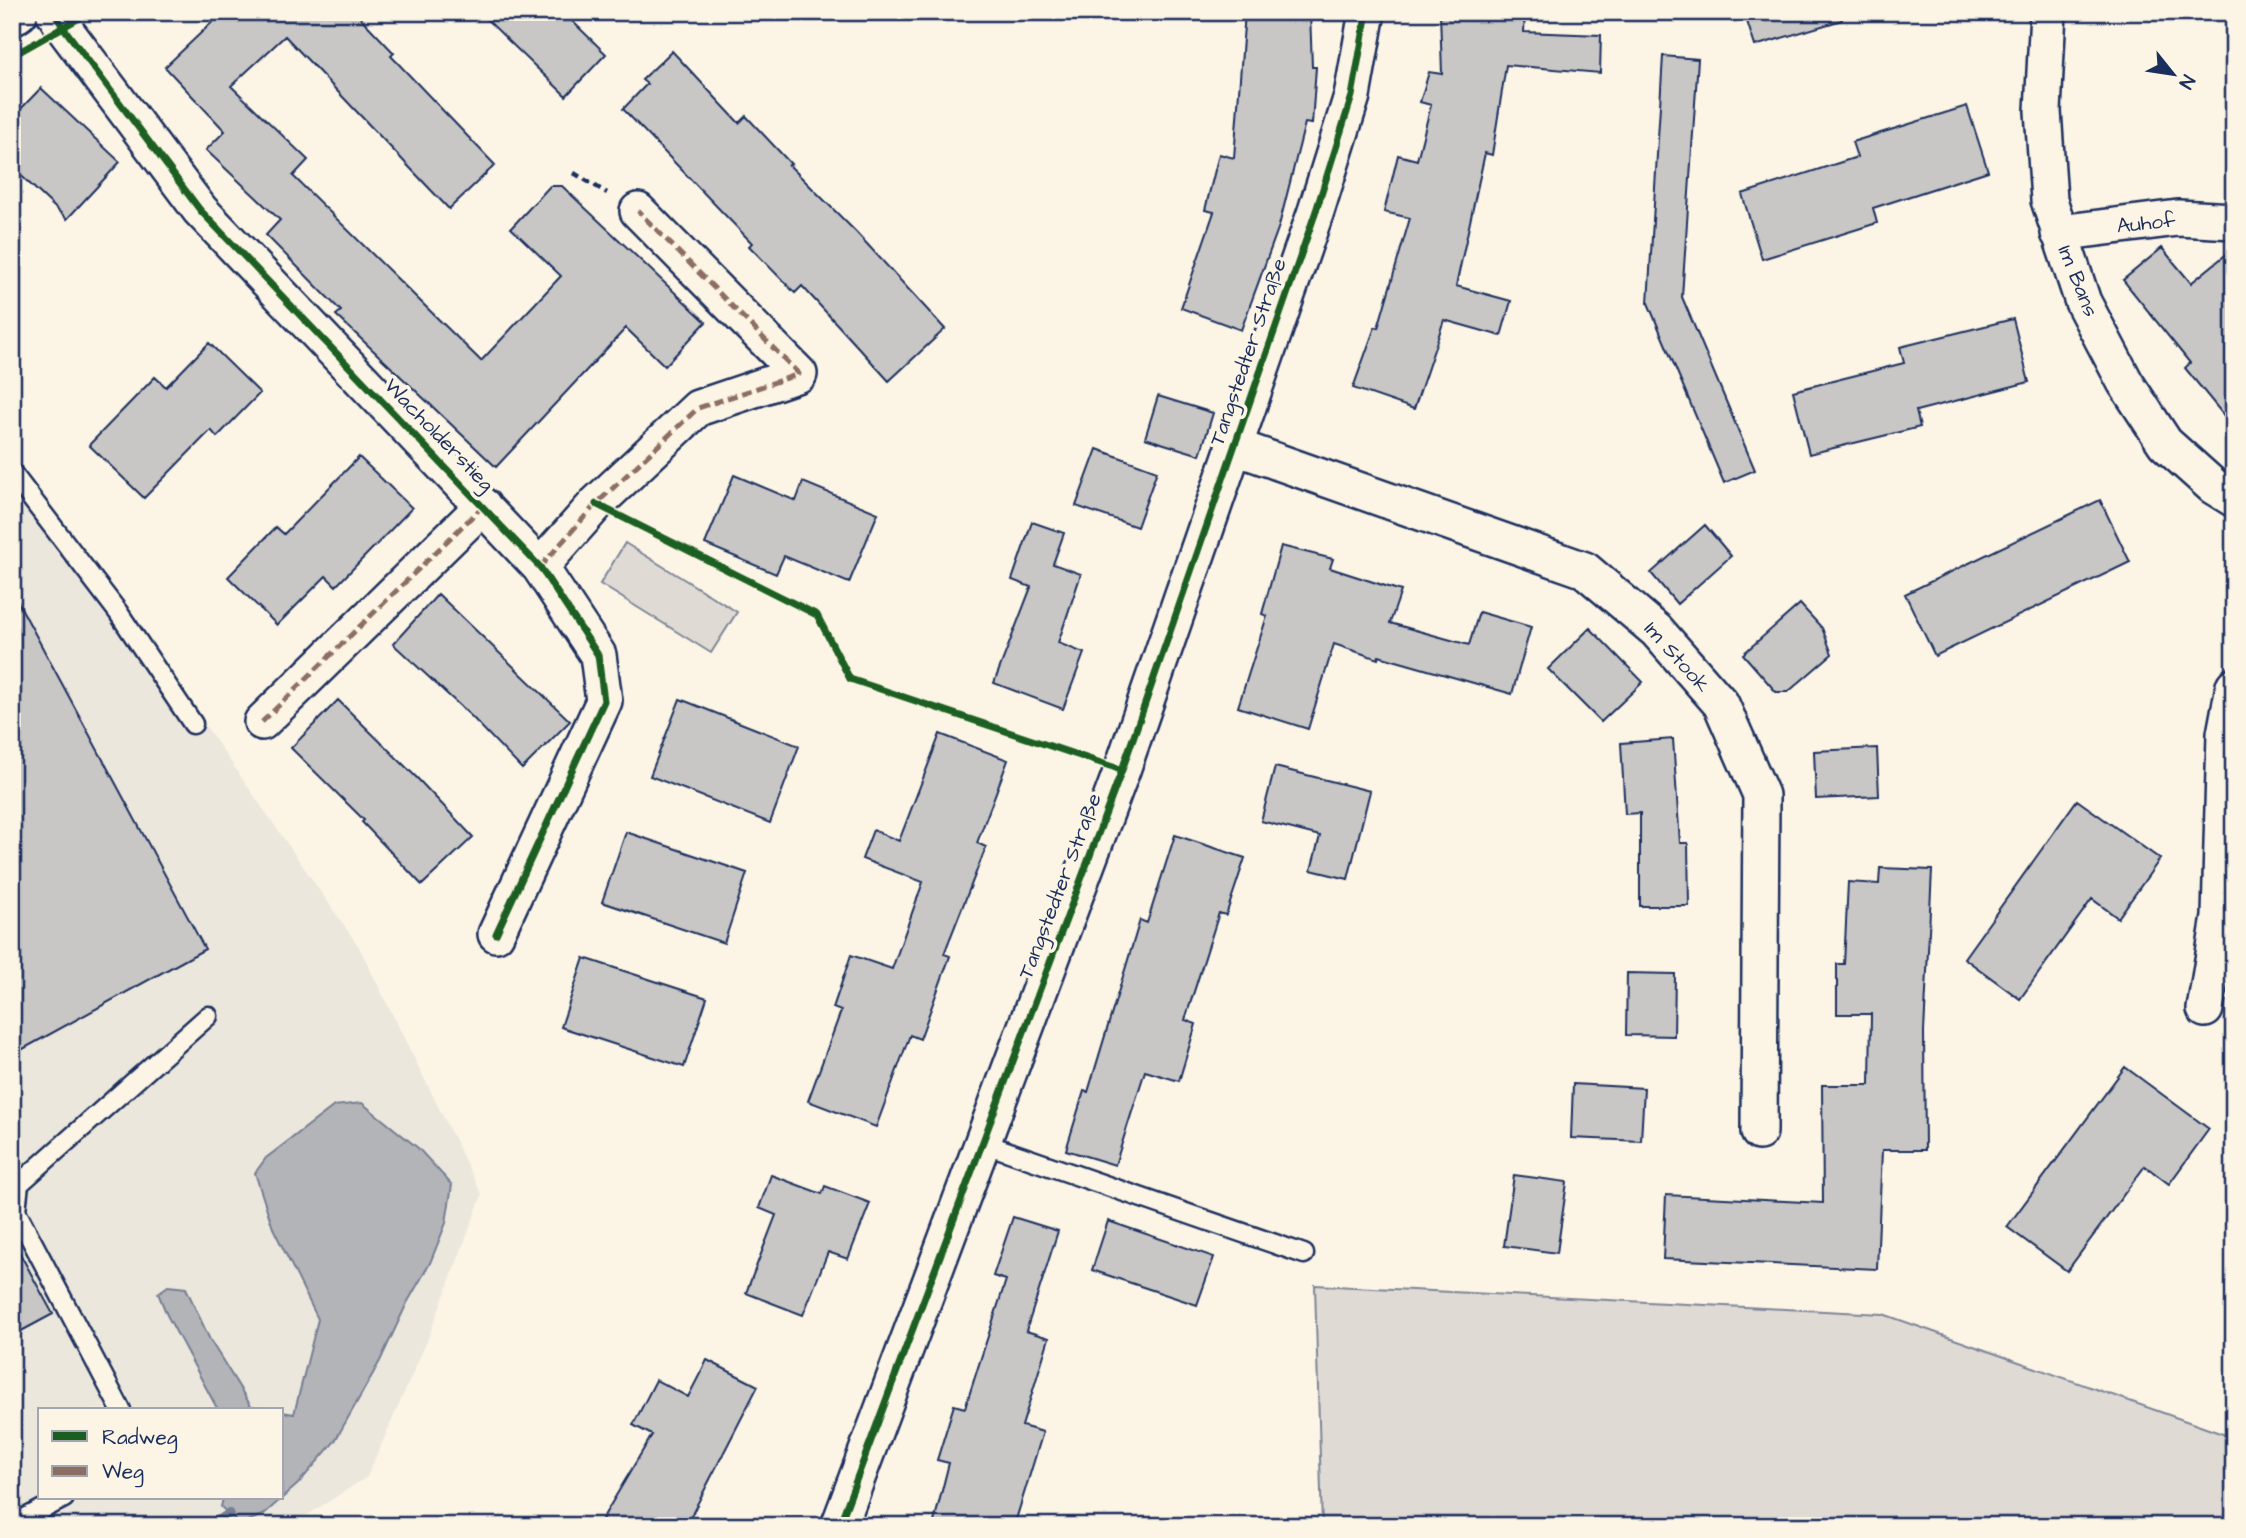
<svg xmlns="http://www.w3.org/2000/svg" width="2246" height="1538" font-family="'Architects Daughter',sans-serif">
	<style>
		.built { fill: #ece7dc; fill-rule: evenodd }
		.green { fill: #dfdbd4; stroke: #7d8599; stroke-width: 2 }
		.water { fill: #b2b4b8; stroke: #767f94; stroke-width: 2 }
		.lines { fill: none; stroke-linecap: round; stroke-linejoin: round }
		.stream { stroke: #767f94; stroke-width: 10 }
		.building { fill: #c8c7c6; stroke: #1b2f5e; stroke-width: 2 }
		.lane-casing { stroke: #1b2f5e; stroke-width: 23 }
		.street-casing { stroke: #1b2f5e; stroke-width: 40 }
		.secondary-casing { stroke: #1b2f5e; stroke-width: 44 }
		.path { stroke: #1b2f5e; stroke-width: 4.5; stroke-dasharray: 7 5; stroke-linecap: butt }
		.lane { stroke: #fcf5e5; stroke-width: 18 }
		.street { stroke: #fcf5e5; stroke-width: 35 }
		.secondary { stroke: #fcf5e5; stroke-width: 38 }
		.quiet { stroke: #8d6e63; stroke-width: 5; stroke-dasharray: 10 5; stroke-linecap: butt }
		.cycleway-casing { stroke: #fcf5e5; stroke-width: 11 }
		.cycleway { stroke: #1b5e20; stroke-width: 7 }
		.labels { text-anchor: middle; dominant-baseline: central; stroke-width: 7; stroke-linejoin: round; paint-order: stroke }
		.street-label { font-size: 21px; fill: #1b2f5e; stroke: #fcf5e5 }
	</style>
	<rect width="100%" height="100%" fill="#fcf5e5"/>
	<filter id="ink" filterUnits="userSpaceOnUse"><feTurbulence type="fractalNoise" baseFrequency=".0143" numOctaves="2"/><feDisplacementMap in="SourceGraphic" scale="14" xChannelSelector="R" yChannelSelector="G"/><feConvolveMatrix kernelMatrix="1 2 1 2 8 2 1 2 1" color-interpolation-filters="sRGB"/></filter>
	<g filter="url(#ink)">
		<path class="built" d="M 12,459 L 124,608 L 359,947 L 482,1195 L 427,1341 L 367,1477 L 290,1526 L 12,1526 ZM 40,1410 L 282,1410 L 282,1498 L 40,1498 Z"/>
		<path class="green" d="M 625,543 L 737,612 L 711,653 L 600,584 Z
			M 1315,1285 L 1883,1314 L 2234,1438 L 2234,1526 L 1322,1526 Z"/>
		<path class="water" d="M 362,1103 L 418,1148 L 452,1185 L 446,1223 L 430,1263 L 407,1303 L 380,1361 L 335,1441 L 298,1484 L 263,1515 L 240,1524 L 221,1507 L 223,1498 L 282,1498 L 282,1412 L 294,1414 L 318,1319 L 273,1228 L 255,1173 L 266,1158 L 334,1106 Z
			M 168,1286 L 186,1288 L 210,1340 L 251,1406 L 273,1410 L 218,1410 L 167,1315 L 158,1293 Z"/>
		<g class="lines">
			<path class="stream" d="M 211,1526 L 229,1514"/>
		</g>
		<path class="building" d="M 223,12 L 355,12 L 394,53 L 391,56 L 495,165 L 449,209 L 285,36 L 231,86 L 308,160 L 293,176 L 481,361 L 561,276 L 511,228 L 550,186 L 562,186 L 706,322 L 665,366 L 626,328 L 496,467 L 336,315 L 341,311 L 266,235 L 280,220 L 206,150 L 225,131 L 165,67 Z
			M 479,12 L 563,12 L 606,54 L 566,96 Z
			M 1245,12 L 1310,12 L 1312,67 L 1316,67 L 1312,124 L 1305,123 L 1279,226 L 1241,330 L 1181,308 L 1214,212 L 1205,210 L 1219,154 L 1234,158 Z
			M 1440,12 L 1525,12 L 1524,32 L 1601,35 L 1600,73 L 1506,65 L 1492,155 L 1485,153 L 1456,286 L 1511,301 L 1501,336 L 1444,320 L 1414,409 L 1353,388 L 1375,327 L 1378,328 L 1410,218 L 1384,212 L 1398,155 L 1417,160 L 1431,105 L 1420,102 L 1429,72 L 1442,74 Z
			M 1744,12 L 1841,12 L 1842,20 L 1755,46 Z
			M 672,51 L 739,123 L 746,116 L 791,164 L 789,165 L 856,232 L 945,329 L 889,381 L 802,286 L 795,293 L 749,246 L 752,243 L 623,109 L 647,84 L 642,80 Z
			M 1663,56 L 1698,59 L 1682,297 L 1755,470 L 1724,483 L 1648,303 Z
			M 41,88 L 120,162 L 67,219 L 12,167 L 12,118 Z
			M 1967,106 L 1988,171 L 1873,208 L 1877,223 L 1762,259 L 1742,194 L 1857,157 L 1852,142 Z
			M 2162,248 L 2191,283 L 2234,248 L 2234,428 L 2185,368 L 2190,363 L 2123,280 Z
			M 2013,319 L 2029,382 L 1916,411 L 1920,427 L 1809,454 L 1793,391 L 1904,363 L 1900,347 Z
			M 209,343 L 260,393 L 217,437 L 211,430 L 144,498 L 89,445 L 155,377 L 166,387 Z
			M 1158,396 L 1213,413 L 1200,455 L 1145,438 Z
			M 1097,449 L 1157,471 L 1137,527 L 1076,506 Z
			M 359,457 L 412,508 L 336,586 L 326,576 L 277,625 L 228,577 L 276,527 L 284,534 Z
			M 734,475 L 796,501 L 803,482 L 878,513 L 849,583 L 784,556 L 776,574 L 705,544 Z
			M 2100,500 L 2130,562 L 1935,656 L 1905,594 Z
			M 1032,522 L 1064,533 L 1053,564 L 1081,574 L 1058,643 L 1084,653 L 1063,709 L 994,683 L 1031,587 L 1012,580 Z
			M 1705,525 L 1731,556 L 1677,604 L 1651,573 Z
			M 1281,546 L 1333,559 L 1330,568 L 1401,591 L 1390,623 L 1469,645 L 1479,612 L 1531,627 L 1512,694 L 1379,656 L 1378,659 L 1334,644 L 1308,729 L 1238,707 L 1267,616 L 1262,614 Z
			M 12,591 L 205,949 L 12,1055 Z
			M 438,594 L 570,721 L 522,769 L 472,717 L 393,644 Z
			M 1800,604 L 1822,628 L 1832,654 L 1788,692 L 1776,692 L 1743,654 Z
			M 1590,628 L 1643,682 L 1601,722 L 1548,669 Z
			M 680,699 L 799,746 L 770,823 L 650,776 Z
			M 338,700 L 417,778 L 473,837 L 422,885 L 362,822 L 364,820 L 291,748 Z
			M 940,734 L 1008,760 L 977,843 L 986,847 L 944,954 L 950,956 L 920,1039 L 910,1035 L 876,1127 L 808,1101 L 841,1011 L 833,1008 L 851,955 L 892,969 L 923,882 L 862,859 L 873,830 L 899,841 Z
			M 1673,739 L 1680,843 L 1688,843 L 1689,906 L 1640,906 L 1640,813 L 1625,814 L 1621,743 Z
			M 1877,748 L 1879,796 L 1816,799 L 1814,751 Z
			M 1275,767 L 1370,791 L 1348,879 L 1311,870 L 1320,836 L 1261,821 Z
			M 2077,800 L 2160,859 L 2118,918 L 2092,899 L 2020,999 L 1964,958 Z
			M 626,832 L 747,873 L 724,943 L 602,902 Z
			M 1175,835 L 1245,858 L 1226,915 L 1219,913 L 1185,1020 L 1196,1024 L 1179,1081 L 1145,1071 L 1115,1165 L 1066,1150 L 1084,1091 L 1088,1092 L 1140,920 L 1147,923 Z
			M 1880,868 L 1932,870 L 1924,1032 L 1925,1150 L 1882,1150 L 1877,1269 L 1663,1259 L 1666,1195 L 1823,1203 L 1822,1085 L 1870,1085 L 1871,1014 L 1837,1014 L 1837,964 L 1844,964 L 1848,882 L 1879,884 Z
			M 584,958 L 707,998 L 684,1067 L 561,1027 Z
			M 1627,973 L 1675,974 L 1674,1036 L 1626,1035 Z
			M 2125,1067 L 2209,1129 L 2169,1184 L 2145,1166 L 2067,1271 L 2007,1227 Z
			M 1573,1084 L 1644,1088 L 1641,1141 L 1571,1138 Z
			M 771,1175 L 822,1194 L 825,1186 L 870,1203 L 848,1259 L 828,1252 L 803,1315 L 746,1293 L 776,1215 L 759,1208 Z
			M 1514,1175 L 1567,1182 L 1557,1253 L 1504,1246 Z
			M 1013,1217 L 1058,1231 L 1026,1331 L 1049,1338 L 1022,1426 L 1043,1432 L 1014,1526 L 933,1526 L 949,1463 L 937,1460 L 954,1405 L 965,1408 L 1006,1280 L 993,1276 Z
			M 1108,1221 L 1214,1257 L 1197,1305 L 1092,1270 Z
			M 12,1239 L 53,1314 L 12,1336 Z
			M 707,1360 L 758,1386 L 686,1526 L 598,1526 L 652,1435 L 633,1425 L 656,1380 L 688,1397 Z"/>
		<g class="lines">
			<g class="lane-casing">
				<path id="lane" d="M 12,473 L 118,612 L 193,724
					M 983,1143 L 1304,1254
					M 121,1410 L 16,1211 L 19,1184 L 208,1016
					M 12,1525 L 64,1498"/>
			</g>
			<g class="street-casing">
				<path id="street" d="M 54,12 L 63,27 L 200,210 L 540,567 L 598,655 L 604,701 L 496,934
					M 2048,12 L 2043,111 L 2049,200 L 2083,302 L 2125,382 L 2165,443 L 2213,486 L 2234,499
					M 2059,233 L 2178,218 L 2234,221
					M 1233,446 L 1585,570 L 1657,631 L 1721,704 L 1761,795 L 1759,1132
					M 540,567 L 596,504 L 698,408 L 799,374 L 638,211
					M 262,722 L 483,506
					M 2205,1009 L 2220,917 L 2225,734 L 2234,686
					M 839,1526 L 1122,770 L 1316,211 L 1352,96 L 1367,12"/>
			</g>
			<g class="secondary-casing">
				<path id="secondary" d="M 12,16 L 18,12"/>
			</g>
			<path class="path" d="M 574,173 L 607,193"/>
			<use href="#lane" class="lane"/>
			<use href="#street" class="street"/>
			<use href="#secondary" class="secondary"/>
			<path class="quiet" d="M 540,567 L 596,504 L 698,408 L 799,374 L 638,211
				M 262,722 L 483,506"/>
			<g class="cycleway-casing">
				<path id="cycleway" d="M 54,12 L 63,27 L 200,210 L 540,567 L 598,655 L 604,701 L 496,934
					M 12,56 L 90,12
					M 596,504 L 817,615 L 850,679 L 1122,770
					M 839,1526 L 1122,770 L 1316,211 L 1352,96 L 1367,12"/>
			</g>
			<use href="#cycleway" class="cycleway"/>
		</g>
	</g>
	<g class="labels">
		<g class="street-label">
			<text transform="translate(2146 223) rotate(-6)">Auhof</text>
			<text transform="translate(2078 281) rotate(68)">Im Bans</text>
			<text transform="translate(1248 352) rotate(-71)">Tangstedter Straße</text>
			<text transform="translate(439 435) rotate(46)">Wacholderstieg</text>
			<text transform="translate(1677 657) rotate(48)">Im Stook</text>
			<text transform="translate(1060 886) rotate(-69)">Tangstedter Straße</text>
		</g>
	</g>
	<rect width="2246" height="1538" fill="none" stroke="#fcf5e5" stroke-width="42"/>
	<rect x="21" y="21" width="2204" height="1496" fill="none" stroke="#1b2f5e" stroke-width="2.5" filter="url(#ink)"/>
	<rect x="38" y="1408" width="245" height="91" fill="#fcf5e5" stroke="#a2a6af" stroke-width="2"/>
	<rect x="52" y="1431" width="35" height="10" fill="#1b5e20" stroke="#a2a6af" stroke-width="2"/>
	<text x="102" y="1444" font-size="21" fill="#1b2f5e">Radweg</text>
	<rect x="52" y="1466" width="35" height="10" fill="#8d6e63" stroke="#a2a6af" stroke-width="2"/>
	<text x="102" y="1478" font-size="21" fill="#1b2f5e">Weg</text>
	<g transform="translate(2173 74) rotate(120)" stroke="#fcf5e5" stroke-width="5" paint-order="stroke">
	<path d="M0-5L12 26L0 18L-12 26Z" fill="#1b2f5e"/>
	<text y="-10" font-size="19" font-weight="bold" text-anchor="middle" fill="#1b2f5e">N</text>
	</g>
</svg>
